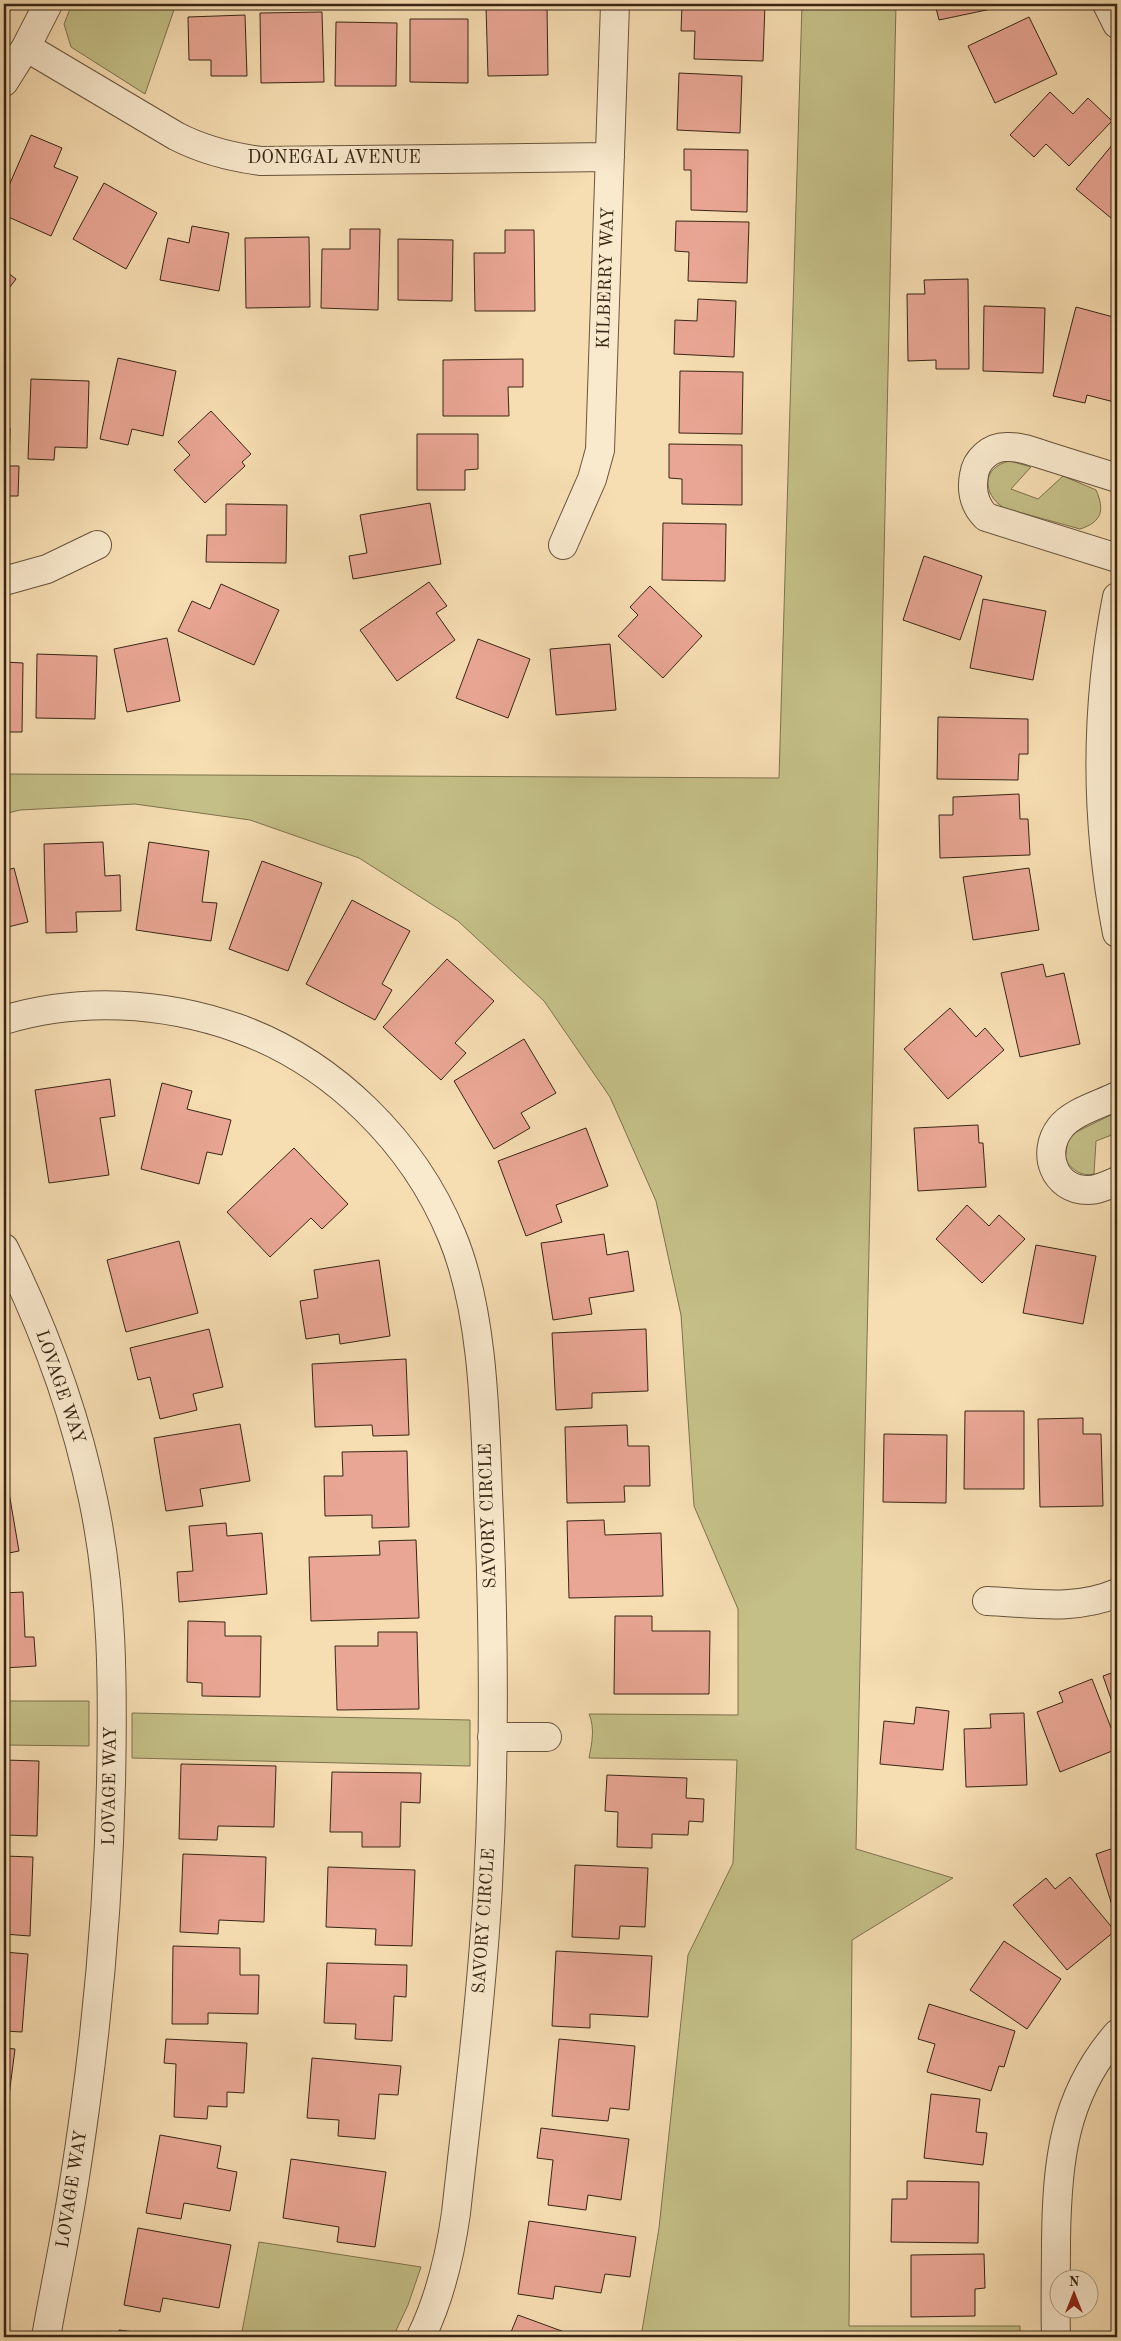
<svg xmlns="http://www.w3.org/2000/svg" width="1121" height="2341" font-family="'Old Standard TT',serif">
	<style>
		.green { fill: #c4bf87; stroke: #7e724e }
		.building { fill: #e9a694; stroke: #382614 }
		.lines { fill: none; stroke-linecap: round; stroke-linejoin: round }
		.minor-casing { stroke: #68543c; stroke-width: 30 }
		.minor { stroke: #f9e9cd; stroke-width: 28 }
		.labels { text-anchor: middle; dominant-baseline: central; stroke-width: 4.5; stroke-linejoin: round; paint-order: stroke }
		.street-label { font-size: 18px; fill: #382614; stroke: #f9e9cd }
	</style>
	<rect width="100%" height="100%" fill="#f6ddb2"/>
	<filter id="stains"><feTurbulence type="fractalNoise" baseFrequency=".004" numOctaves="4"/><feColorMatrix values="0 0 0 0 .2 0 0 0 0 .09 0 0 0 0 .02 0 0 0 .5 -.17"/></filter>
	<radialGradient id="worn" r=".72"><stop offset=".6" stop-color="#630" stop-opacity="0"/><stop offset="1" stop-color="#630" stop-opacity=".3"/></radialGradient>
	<path class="green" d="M 72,4 L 176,4 L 145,94 L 71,47 L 64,24 Z
		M 802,4 L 896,4 L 856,1849 L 953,1878 L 852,1940 L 849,2326 L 1020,2326 L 1020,2337 L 641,2337 L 659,2228 L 688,1955 L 733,1863 L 737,1760 L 589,1758 C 592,1743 595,1728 589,1714 L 738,1715 L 738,1609 L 694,1506 L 681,1315 L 656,1201 L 610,1097 L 544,1001 L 458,921 L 359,858 L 250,820 L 135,804 L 20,810 L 4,814 L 4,774 L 779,778 Z
		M 1010,461 L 1031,467 L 1011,489 L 1038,499 L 1063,476 L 1096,490 C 1105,510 1102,522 1080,529 L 1004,508 C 982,494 981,467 1010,461 Z
		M 1117,1112 L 1117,1133 L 1096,1141 L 1094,1174 C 1081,1177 1073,1170 1065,1160 L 1068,1139 L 1074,1133 Z
		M 4,1701 L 89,1701 L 89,1746 L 4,1745 Z
		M 132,1713 L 470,1720 L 470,1766 L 132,1758 Z
		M 259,2242 L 421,2267 L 408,2305 L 393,2337 L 241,2337 Z"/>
	<path class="building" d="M 682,4 L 765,4 L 763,61 L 694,59 L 695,31 L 681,31 Z
		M 935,4 L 1015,4 L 939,20 Z
		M 547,6 L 548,75 L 488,76 L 486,7 Z
		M 322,12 L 324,82 L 261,83 L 260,13 Z
		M 245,15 L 247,76 L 211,76 L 211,60 L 189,60 L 188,17 Z
		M 1029,17 L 1057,74 L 995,103 L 968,46 Z
		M 410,19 L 468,19 L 468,83 L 410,82 Z
		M 336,22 L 397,23 L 396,86 L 335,86 Z
		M 679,73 L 742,76 L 740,133 L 677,130 Z
		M 1050,92 L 1073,114 L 1088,98 L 1112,121 L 1069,166 L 1046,144 L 1034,157 L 1010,135 Z
		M 31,135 L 62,148 L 54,167 L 78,177 L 51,236 L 4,215 L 4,197 Z
		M 1117,139 L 1117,223 L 1076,189 Z
		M 684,149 L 748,150 L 747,212 L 691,210 L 691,170 L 684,170 Z
		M 104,183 L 157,213 L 126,269 L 73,239 Z
		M 676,221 L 749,222 L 747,283 L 688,281 L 689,252 L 675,251 Z
		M 192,226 L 229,233 L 219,291 L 160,280 L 168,238 L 189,243 Z
		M 350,229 L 380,229 L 378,310 L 321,308 L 322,249 L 350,249 Z
		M 505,230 L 534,230 L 535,311 L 475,311 L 474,253 L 505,253 Z
		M 309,237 L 310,307 L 246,308 L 245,238 Z
		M 398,239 L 453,240 L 452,301 L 398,300 Z
		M 4,270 L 16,279 L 4,295 Z
		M 968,279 L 969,369 L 936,369 L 936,360 L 908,361 L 907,294 L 925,294 L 924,280 Z
		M 698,299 L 736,301 L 734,357 L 674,354 L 675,320 L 697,321 Z
		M 984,306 L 1045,308 L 1043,373 L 983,371 Z
		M 1076,307 L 1117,318 L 1117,390 L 1114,402 L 1087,395 L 1085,403 L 1053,396 Z
		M 118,358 L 176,371 L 163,436 L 132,429 L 128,445 L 100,439 Z
		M 523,359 L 523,387 L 508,387 L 509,416 L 443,416 L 443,360 Z
		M 680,371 L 743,372 L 742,434 L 679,433 Z
		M 31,379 L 89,381 L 87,448 L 55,447 L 54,460 L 28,459 Z
		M 211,411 L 251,454 L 242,462 L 245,466 L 205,503 L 174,470 L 190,455 L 178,442 Z
		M 4,428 L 10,428 L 9,466 L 19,466 L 18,496 L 4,496 Z
		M 417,434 L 478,434 L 478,469 L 465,470 L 465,490 L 417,490 Z
		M 669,444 L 742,445 L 742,505 L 682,504 L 682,479 L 669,478 Z
		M 430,503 L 441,564 L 353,579 L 349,556 L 367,553 L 360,515 Z
		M 226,504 L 287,505 L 286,563 L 206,562 L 207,535 L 226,535 Z
		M 663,523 L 726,524 L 725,581 L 662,580 Z
		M 924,556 L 982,576 L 960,640 L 903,620 Z
		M 429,582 L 447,606 L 436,613 L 455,640 L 397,681 L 360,630 Z
		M 221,584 L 279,610 L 254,665 L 178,631 L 192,601 L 210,609 Z
		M 650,586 L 702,636 L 663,678 L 618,636 L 638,615 L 630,607 Z
		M 983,599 L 1046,611 L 1033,680 L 970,668 Z
		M 167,638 L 180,701 L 127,712 L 114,649 Z
		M 478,639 L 530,659 L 508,718 L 456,698 Z
		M 610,644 L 616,710 L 556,715 L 550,649 Z
		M 37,654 L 97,656 L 95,719 L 36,718 Z
		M 4,662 L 23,663 L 22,732 L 4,732 Z
		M 938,717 L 1028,719 L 1028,754 L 1019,754 L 1018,780 L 937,779 Z
		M 1019,794 L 1020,819 L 1028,819 L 1030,855 L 940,858 L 939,815 L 953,815 L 953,797 Z
		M 103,842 L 105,876 L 120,875 L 121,911 L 76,912 L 77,932 L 46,933 L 44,844 Z
		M 149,842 L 209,851 L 202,902 L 217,903 L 211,941 L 136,930 Z
		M 262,861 L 322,883 L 288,971 L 229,949 Z
		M 14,868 L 28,922 L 4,928 L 4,871 Z
		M 1029,868 L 1039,930 L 973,940 L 963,877 Z
		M 352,900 L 410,931 L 382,984 L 392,990 L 375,1020 L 306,984 Z
		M 447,959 L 494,1001 L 455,1043 L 466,1053 L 441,1080 L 383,1027 Z
		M 1043,964 L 1046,977 L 1064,973 L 1080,1044 L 1020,1057 L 1001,973 Z
		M 950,1008 L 976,1037 L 985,1028 L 1004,1050 L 948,1099 L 904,1049 Z
		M 524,1039 L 556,1093 L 521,1113 L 530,1128 L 494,1149 L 454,1081 Z
		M 110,1079 L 115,1116 L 100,1118 L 109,1175 L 49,1183 L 35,1090 Z
		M 162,1083 L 192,1091 L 187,1109 L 231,1120 L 222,1155 L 207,1152 L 199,1184 L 141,1169 Z
		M 978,1125 L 979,1143 L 983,1143 L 986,1187 L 918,1191 L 914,1128 Z
		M 586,1128 L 608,1186 L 556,1205 L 562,1222 L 526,1236 L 498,1161 Z
		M 294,1148 L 348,1204 L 322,1229 L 311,1218 L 270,1257 L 227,1212 Z
		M 967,1205 L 989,1226 L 999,1215 L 1025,1239 L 982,1283 L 936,1239 Z
		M 604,1234 L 607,1255 L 628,1251 L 634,1291 L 589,1298 L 592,1314 L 553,1320 L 541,1243 Z
		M 179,1241 L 198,1313 L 126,1332 L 107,1260 Z
		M 1036,1245 L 1096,1256 L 1083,1324 L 1023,1313 Z
		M 379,1260 L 390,1336 L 340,1344 L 339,1334 L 306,1339 L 300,1301 L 318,1298 L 314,1270 Z
		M 209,1329 L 223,1387 L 193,1394 L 197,1410 L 160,1419 L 150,1377 L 138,1380 L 130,1348 Z
		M 646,1329 L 648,1391 L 592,1393 L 592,1408 L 556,1410 L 552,1333 Z
		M 406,1359 L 409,1435 L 373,1436 L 372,1425 L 315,1427 L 312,1364 Z
		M 965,1411 L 1024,1411 L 1024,1489 L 964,1489 Z
		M 1083,1418 L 1083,1434 L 1101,1434 L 1103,1506 L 1040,1507 L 1038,1419 Z
		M 240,1424 L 250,1481 L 200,1489 L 203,1506 L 166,1511 L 154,1438 Z
		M 627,1425 L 628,1446 L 649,1446 L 650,1486 L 624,1486 L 625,1502 L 567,1503 L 565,1427 Z
		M 884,1434 L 947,1435 L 946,1503 L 883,1502 Z
		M 407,1451 L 409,1527 L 372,1528 L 372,1515 L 325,1516 L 324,1476 L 343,1476 L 342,1452 Z
		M 6,1475 L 19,1551 L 4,1554 L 4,1476 Z
		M 604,1520 L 605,1535 L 661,1533 L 663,1596 L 569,1598 L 567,1521 Z
		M 226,1523 L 227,1536 L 262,1533 L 267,1594 L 179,1602 L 177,1572 L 193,1571 L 189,1526 Z
		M 416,1540 L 419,1618 L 311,1621 L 309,1557 L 380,1555 L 379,1541 Z
		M 23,1592 L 25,1637 L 34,1637 L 36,1666 L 4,1668 L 4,1593 Z
		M 615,1616 L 652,1616 L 652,1631 L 710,1631 L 709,1694 L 614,1694 Z
		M 188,1621 L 225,1622 L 225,1636 L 261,1636 L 260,1697 L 202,1696 L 202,1683 L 187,1682 Z
		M 378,1632 L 417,1632 L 419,1709 L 337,1710 L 335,1646 L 378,1646 Z
		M 1117,1671 L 1117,1716 L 1103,1676 Z
		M 1092,1679 L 1117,1743 L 1117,1749 L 1060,1772 L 1037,1712 L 1063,1702 L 1059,1692 Z
		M 916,1707 L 949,1711 L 943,1770 L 880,1764 L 884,1721 L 914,1724 Z
		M 1024,1713 L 1027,1785 L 966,1787 L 964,1729 L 991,1728 L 990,1714 Z
		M 4,1760 L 39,1761 L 37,1836 L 4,1835 Z
		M 181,1764 L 276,1766 L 274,1827 L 218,1826 L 217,1840 L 179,1839 Z
		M 332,1772 L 421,1773 L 420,1803 L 401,1802 L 400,1847 L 362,1847 L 362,1832 L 330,1832 Z
		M 607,1775 L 687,1778 L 686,1798 L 704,1799 L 703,1822 L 689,1821 L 688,1835 L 652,1834 L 652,1848 L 617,1847 L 618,1812 L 605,1811 Z
		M 1117,1847 L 1117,1918 L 1116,1918 L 1096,1854 Z
		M 183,1854 L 266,1857 L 264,1922 L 219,1920 L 218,1934 L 180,1932 Z
		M 4,1856 L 33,1857 L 30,1936 L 4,1934 Z
		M 575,1865 L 648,1868 L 645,1927 L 620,1926 L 619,1939 L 572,1937 Z
		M 328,1867 L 415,1870 L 412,1946 L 375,1945 L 376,1929 L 326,1927 Z
		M 1070,1877 L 1115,1931 L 1067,1970 L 1013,1905 L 1046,1878 L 1055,1889 Z
		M 1004,1941 L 1061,1979 L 1027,2029 L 970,1990 Z
		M 173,1946 L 240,1948 L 240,1975 L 259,1975 L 258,2014 L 208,2013 L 208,2024 L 172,2024 Z
		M 556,1951 L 652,1956 L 648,2017 L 590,2014 L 590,2028 L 552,2026 Z
		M 4,1952 L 28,1954 L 22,2032 L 4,2031 Z
		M 327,1963 L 407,1965 L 406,1997 L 394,1996 L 392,2041 L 355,2039 L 356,2024 L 324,2023 Z
		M 929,2004 L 1015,2031 L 1004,2067 L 999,2066 L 991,2091 L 927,2072 L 935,2044 L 918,2039 Z
		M 166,2039 L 247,2043 L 244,2093 L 227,2092 L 227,2107 L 208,2106 L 207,2119 L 174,2117 L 176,2064 L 164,2063 Z
		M 559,2039 L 635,2046 L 629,2110 L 610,2108 L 608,2121 L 552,2116 Z
		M 4,2048 L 15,2049 L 5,2127 L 4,2127 Z
		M 312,2058 L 401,2066 L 398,2095 L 379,2094 L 375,2139 L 338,2136 L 339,2120 L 307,2118 Z
		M 931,2094 L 980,2099 L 976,2132 L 987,2133 L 983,2165 L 924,2158 Z
		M 541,2128 L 629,2139 L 621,2200 L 588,2195 L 586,2210 L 548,2205 L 553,2160 L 537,2158 Z
		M 160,2135 L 221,2146 L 217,2168 L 237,2172 L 230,2211 L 184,2203 L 181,2219 L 146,2213 Z
		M 291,2159 L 386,2172 L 375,2247 L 337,2242 L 339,2227 L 283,2218 Z
		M 907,2181 L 979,2182 L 978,2243 L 891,2242 L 892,2199 L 907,2199 Z
		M 529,2221 L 636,2237 L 630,2277 L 605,2274 L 601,2293 L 555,2286 L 553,2299 L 518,2294 Z
		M 138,2228 L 231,2245 L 219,2308 L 163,2298 L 160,2312 L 124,2305 Z
		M 984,2254 L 985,2288 L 975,2289 L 975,2316 L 911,2317 L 911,2255 Z
		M 518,2315 L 578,2337 L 509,2337 Z
		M 119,2330 L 172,2337 L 118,2337 Z"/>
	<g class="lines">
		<g class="minor-casing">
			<path id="minor" d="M 1107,4 L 1117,24
				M 26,47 L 176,136 C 203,150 230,157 261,161 L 610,157
				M 4,82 L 26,47 L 48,4
				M 1117,478 C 1094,471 1070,463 1047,456 C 1034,452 1020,446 1006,447 C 990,447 976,460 974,475 C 971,491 974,505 986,517 L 1117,558
				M 563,545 L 592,479 L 600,450 L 615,4
				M 4,581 L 47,569 L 97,545
				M 1117,597 C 1095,708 1095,821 1117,933
				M 4,1020 C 80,997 163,1002 237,1028 C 333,1062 414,1143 452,1236 C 483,1310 485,1413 488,1493 C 494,1623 495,1755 488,1885 C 482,1994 468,2104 456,2213 C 450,2256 440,2298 421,2337
				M 1117,1096 C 1099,1105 1072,1112 1060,1128 C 1041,1153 1054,1190 1088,1190 C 1098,1190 1108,1185 1117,1181
				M 4,1248 C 44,1328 75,1412 93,1499 C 113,1593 113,1688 111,1783 C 108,1917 95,2051 74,2183 C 66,2235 55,2286 46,2337
				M 987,1601 C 1031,1603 1076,1611 1117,1593
				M 492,1737 L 547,1737
				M 1056,2337 C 1055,2305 1056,2273 1056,2241 C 1057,2163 1063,2096 1117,2034"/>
		</g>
		<use href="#minor" class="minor"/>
	</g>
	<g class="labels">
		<g class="street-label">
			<text x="334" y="158">DONEGAL AVENUE</text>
			<text transform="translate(606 278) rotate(-88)">KILBERRY WAY</text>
			<text transform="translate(60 1387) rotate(71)">LOVAGE WAY</text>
			<text transform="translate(488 1516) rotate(-92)">SAVORY CIRCLE</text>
			<text transform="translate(110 1786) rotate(-89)">LOVAGE WAY</text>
			<text transform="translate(484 1921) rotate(-86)">SAVORY CIRCLE</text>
			<text transform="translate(72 2189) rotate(-81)">LOVAGE WAY</text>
		</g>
	</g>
	<rect width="1121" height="2341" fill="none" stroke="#f6ddb2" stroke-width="20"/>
	<rect x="5" y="5" width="1111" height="2331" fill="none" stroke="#382614" stroke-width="2.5"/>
	<rect x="10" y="10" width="1101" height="2321" fill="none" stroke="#382614"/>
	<g transform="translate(1074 2294)"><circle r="24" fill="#f9e9cd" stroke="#ac9b83"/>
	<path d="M0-4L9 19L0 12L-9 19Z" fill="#8f2418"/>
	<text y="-8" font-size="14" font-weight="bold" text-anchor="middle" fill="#382614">N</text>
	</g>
	<rect width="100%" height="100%" filter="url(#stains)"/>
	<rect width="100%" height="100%" fill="url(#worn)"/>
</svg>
